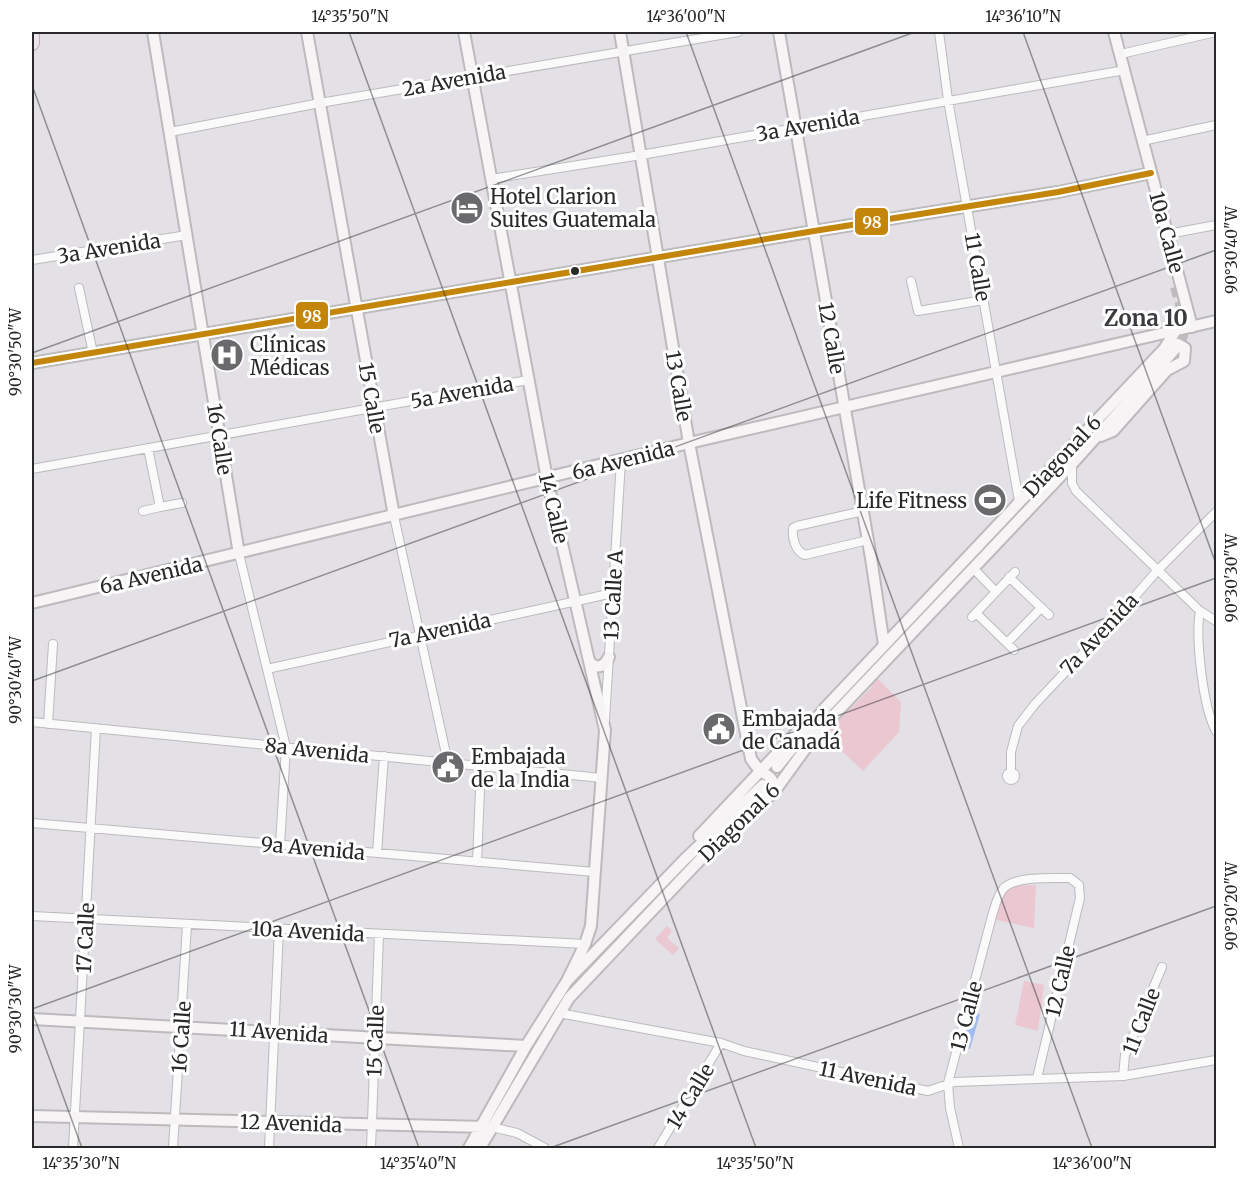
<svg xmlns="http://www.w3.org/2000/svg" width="1248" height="1180" font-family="Merriweather,serif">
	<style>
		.green { fill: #ebc7d2 }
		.water { fill: #9fbbf0 }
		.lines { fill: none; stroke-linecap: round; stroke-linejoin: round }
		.secondary-tunnel { stroke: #bebcc0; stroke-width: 10; stroke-dasharray: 10 5; stroke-linecap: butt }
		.street-casing { stroke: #bcbabd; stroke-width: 10 }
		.secondary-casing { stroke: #bcbabd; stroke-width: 14 }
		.highway-casing { stroke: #bbaeb9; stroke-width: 16 }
		.street { stroke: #fbfafb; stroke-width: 8 }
		.secondary { stroke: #f7f4f6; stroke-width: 10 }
		.highway { stroke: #ede3eb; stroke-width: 14 }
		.bus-1-casing { stroke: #fff; stroke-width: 10 }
		.bus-1 { stroke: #c4860a; stroke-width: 6 }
		.ticks { fill: none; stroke: #29282a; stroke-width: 1.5; stroke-opacity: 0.45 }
		.bus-dot { fill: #29282a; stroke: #fff; stroke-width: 2 }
		.labels { text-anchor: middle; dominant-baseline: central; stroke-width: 6; stroke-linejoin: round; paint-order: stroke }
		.street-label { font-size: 20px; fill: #29282a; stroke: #fff }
		.poi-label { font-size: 20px; fill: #29282a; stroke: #fff; text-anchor: start }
		.quarter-label { font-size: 22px; font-weight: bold; fill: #3c3a3e; stroke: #fff }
		.line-badge { stroke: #fff; stroke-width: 2 }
		.badge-label { font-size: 16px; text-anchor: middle; font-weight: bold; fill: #fff }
		.neatline { fill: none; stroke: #29282a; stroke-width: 2 }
		.ticks-label { font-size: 15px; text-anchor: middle; fill: #29282a }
	</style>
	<rect width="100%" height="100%" fill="#e3e1e5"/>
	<path class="green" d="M 875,676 L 901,702 L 899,732 L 863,771 L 832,742 L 826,733 L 871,688 Z
		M 1036,885 L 1034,928 L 992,919 L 1002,892 L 1013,886 Z
		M 667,926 L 672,931 L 667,938 L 679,948 L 673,955 L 655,939 Z
		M 1024,981 L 1044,985 L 1038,1031 L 1015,1025 Z"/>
	<path class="water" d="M 971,1011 L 980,1014 L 970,1049 L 961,1046 Z"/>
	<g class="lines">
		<path class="secondary-tunnel" d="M 1175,287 C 1180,306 1191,329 1178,346"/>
		<g class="street-casing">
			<path id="street" d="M 939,32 L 948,100 L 1019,501
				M 1121,54 L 1216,32
				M 170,132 L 320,103 L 738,32
				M 1142,141 L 1216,125
				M 491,179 L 641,155 L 1125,70
				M 1168,234 L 1216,225
				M 32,260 L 187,235
				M 911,281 L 918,311 L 984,300
				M 79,288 L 93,353
				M 148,448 L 160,507 L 182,503
				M 1072,464 L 1072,483 L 1076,491 L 1200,611 L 1216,621
				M 32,469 L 528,380
				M 143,511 L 160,507
				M 863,511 L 797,526 L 793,528 C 792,538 795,551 805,555 L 868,540
				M 394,516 L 448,763
				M 239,554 L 286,747 L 280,845
				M 974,569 L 996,592
				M 1009,577 L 1049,615
				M 1200,611 C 1195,637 1203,708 1216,731
				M 976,613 L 1014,650
				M 972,617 L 1015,572
				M 1007,643 L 1041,608
				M 267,669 L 613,593
				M 605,720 L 621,461
				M 32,722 L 602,778
				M 48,724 L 53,644
				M1007 776a4 4 0 1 1 8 0a4 4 0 1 1-8 0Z
				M 1011,772 L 1011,752 L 1018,726 L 1035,704 L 1116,618 L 1157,571 L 1216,512
				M 32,823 L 595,872
				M 377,853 L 384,756
				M 477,862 L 481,766
				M 32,916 L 585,944
				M 559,1013 L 721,1043 L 744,1051 L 928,1091 L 954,1082 L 1123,1076 L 1216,1060
				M 1123,1076 L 1125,1055 L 1162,967
				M 492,1127 L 517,1133 L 545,1148
				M 73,1148 L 96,728
				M 173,1148 L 187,925
				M 269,1148 L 279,929
				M 371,1148 L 379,934
				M 658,1148 L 721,1043
				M 959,1148 L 950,1108 L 948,1083 L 992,916 C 995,907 997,896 1003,889 C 1013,876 1053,878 1070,878 L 1079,885 L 1080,898 L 1037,1078"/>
		</g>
		<g class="secondary-casing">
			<path id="secondary" d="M 153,32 L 239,554
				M 307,32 L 394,516
				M 464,32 L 547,479 L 605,730 L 591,926 L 585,944 L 567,981
				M 620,32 L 689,443 L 751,759 C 754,763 757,768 761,771 C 772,779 778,780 765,793
				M 779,32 L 871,558 L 884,645
				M 1114,32 L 1192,327
				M 32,363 L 814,231 L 1058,192 L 1151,173
				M 1101,436 L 1113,431 L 1167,370 L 1184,361 L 1185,348 L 1178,344 L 1173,345
				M 32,603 L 689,443 L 1216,321
				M 589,661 C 597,670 604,667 609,657
				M 777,767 L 825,708 L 1164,349 L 1175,332
				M 699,836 L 802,727
				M 32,1019 L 526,1046
				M 32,1116 L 486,1127
				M 469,1148 L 526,1046 L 567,981 L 685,859 L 763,785
				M 480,1148 L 569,998 L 716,843 L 774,792 L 816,734 L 1072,464 L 1178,346"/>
		</g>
		<g class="highway-casing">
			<path id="highway" d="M 32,43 L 32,32"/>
		</g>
		<use href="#street" class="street"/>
		<use href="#secondary" class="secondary"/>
		<use href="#highway" class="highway"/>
		<g class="bus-1-casing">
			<path id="bus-1" d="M 32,363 L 814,231 L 1058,192 L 1151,173"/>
		</g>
		<use href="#bus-1" class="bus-1"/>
	</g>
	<path class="ticks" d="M 349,32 L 756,1148M 686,32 L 1092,1148M 1023,32 L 1216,564M 32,85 L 419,1148M 32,353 L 915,32M 32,681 L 1216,250M 32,1009 L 1216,578M 32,1011 L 82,1148M 550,1148 L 1216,906"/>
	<defs>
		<g id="hotel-disc" transform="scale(1.725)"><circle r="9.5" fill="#6a696b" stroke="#fff"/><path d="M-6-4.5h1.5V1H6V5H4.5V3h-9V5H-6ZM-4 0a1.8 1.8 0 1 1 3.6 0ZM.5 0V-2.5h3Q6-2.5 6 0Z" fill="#fff"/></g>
		<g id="hospital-disc" transform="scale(1.725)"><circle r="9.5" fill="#6a696b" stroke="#fff"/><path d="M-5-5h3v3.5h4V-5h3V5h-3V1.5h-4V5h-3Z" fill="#fff"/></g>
		<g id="stadium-disc" transform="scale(1.725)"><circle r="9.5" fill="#6a696b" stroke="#fff"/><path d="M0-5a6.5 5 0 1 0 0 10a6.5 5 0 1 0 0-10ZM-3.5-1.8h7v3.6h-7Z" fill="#fff"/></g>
		<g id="civic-disc" transform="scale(1.725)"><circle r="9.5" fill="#6a696b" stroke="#fff"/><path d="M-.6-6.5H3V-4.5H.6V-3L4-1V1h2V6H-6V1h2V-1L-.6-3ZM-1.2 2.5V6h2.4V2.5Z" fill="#fff"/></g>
	</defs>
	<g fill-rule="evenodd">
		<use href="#hotel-disc" x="467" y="208"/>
		<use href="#hospital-disc" x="227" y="355"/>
		<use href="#stadium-disc" x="990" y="500"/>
		<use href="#civic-disc" x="719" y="729"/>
		<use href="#civic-disc" x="448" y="767"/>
	</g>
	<circle class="bus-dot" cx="575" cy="271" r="5"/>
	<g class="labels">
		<g class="street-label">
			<text transform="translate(454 80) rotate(-10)">2a Avenida</text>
			<text transform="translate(808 125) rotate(-10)">3a Avenida</text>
			<text transform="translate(1167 232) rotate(75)">10a Calle</text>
			<text transform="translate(109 248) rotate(-9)">3a Avenida</text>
			<text transform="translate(978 267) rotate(80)">11 Calle</text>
			<text transform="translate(832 338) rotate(80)">12 Calle</text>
			<text transform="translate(679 386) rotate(80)">13 Calle</text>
			<text transform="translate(462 392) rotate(-10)">5a Avenida</text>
			<text transform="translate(372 398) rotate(80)">15 Calle</text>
			<text transform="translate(220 439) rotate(81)">16 Calle</text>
			<text transform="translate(1062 456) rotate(-47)">Diagonal 6</text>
			<text transform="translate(623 460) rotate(-14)">6a Avenida</text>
			<text transform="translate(554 508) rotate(77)">14 Calle</text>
			<text transform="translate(151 575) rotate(-13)">6a Avenida</text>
			<text transform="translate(613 595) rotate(-87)">13 Calle A</text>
			<text transform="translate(440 630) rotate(-12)">7a Avenida</text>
			<text transform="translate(1099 634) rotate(-47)">7a Avenida</text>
			<text transform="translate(317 750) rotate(6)">8a Avenida</text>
			<text transform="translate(739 822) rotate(-44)">Diagonal 6</text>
			<text transform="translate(313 848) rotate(5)">9a Avenida</text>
			<text transform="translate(308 931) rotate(3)">10a Avenida</text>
			<text transform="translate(85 938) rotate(-87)">17 Calle</text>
			<text transform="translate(1060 981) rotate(-77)">12 Calle</text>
			<text transform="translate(966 1016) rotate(-75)">13 Calle</text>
			<text transform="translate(1141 1021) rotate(-69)">11 Calle</text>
			<text transform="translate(279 1032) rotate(4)">11 Avenida</text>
			<text transform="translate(181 1037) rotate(-86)">16 Calle</text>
			<text transform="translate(375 1041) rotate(-88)">15 Calle</text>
			<text transform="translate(868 1078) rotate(12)">11 Avenida</text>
			<text transform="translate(690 1096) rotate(-59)">14 Calle</text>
			<text transform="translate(291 1123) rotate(2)">12 Avenida</text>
		</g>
		<g class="poi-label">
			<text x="490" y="196">Hotel Clarion<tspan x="490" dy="23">Suites Guatemala</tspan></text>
			<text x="250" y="344">Clínicas<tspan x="250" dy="23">Médicas</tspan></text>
			<text x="967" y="500" text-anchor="end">Life Fitness</text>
			<text x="742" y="718">Embajada<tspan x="742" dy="23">de Canadá</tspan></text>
			<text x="471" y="756">Embajada<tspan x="471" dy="23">de la India</tspan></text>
		</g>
		<g class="quarter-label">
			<text x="1146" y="318">Zona 10</text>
		</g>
	</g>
	<g class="line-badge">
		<rect x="854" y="207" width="35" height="29" rx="6" fill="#c4860a"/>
		<rect x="295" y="301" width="34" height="29" rx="6" fill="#c4860a"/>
	</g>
	<g class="badge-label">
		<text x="872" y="228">98</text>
		<text x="312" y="322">98</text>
	</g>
	<rect width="1248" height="1180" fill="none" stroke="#ffffff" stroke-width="66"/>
	<rect x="33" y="33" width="1182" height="1114" class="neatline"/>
	<g class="ticks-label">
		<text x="350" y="22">14°35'50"N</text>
		<text x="686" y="22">14°36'00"N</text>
		<text x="1023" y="22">14°36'10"N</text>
		<text transform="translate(1232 250) rotate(-90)" y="5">90°30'40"W</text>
		<text transform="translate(16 352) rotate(-90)" y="5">90°30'50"W</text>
		<text transform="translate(1232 578) rotate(-90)" y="5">90°30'30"W</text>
		<text transform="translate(16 680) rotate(-90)" y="5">90°30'40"W</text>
		<text transform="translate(1232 906) rotate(-90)" y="5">90°30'20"W</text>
		<text transform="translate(16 1009) rotate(-90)" y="5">90°30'30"W</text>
		<text x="81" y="1169">14°35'30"N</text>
		<text x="418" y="1169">14°35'40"N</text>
		<text x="755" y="1169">14°35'50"N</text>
		<text x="1092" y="1169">14°36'00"N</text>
	</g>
</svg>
